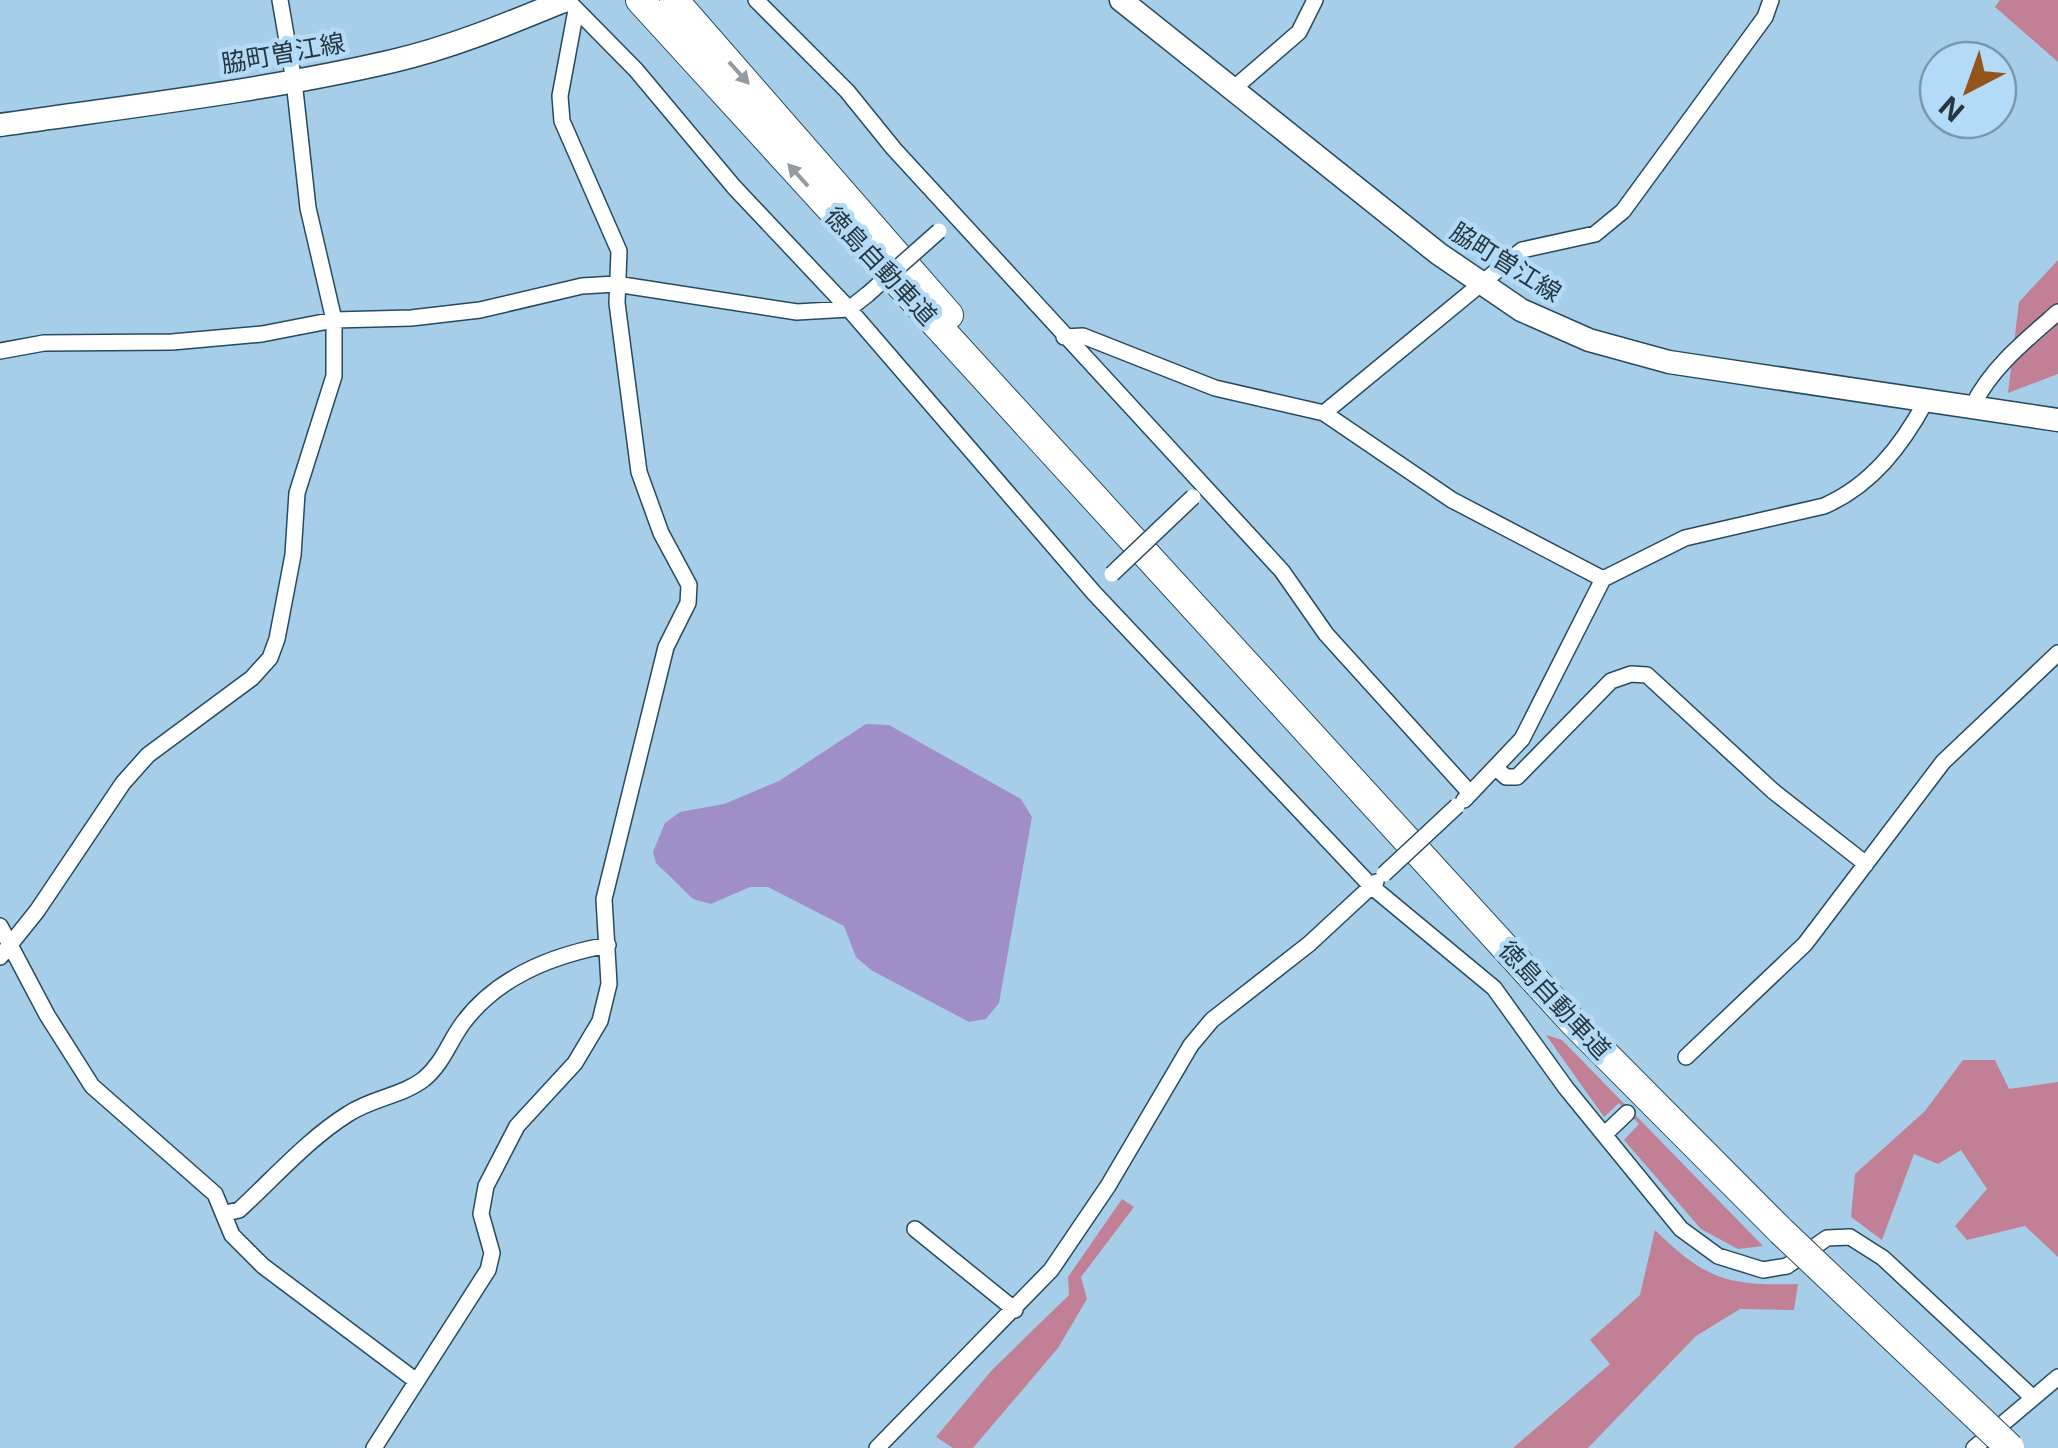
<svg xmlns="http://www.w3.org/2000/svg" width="2058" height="1448" font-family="Inter,'Noto Sans JP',sans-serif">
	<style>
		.forest { fill: #c18095 }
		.water { fill: #a08ec8 }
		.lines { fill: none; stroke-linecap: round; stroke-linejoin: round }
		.minor-casing { stroke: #264a60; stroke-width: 18 }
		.secondary-casing { stroke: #264a60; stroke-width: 25 }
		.motorway-casing { stroke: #264a60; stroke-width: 30 }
		.minor { stroke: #fff; stroke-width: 15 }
		.secondary { stroke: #fff; stroke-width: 22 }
		.motorway { stroke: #fff; stroke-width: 28 }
		.minor-bridge-casing { stroke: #264a60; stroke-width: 18; stroke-linecap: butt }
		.motorway-bridge-casing { stroke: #264a60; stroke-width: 30; stroke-linecap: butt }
		.minor-bridge { stroke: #fff; stroke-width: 15 }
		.motorway-bridge { stroke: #fff; stroke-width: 28 }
		.oneway { fill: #939ba0 }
		.labels { text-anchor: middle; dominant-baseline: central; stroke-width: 9; stroke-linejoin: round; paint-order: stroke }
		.street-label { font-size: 25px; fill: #273741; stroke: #b3dbf7 }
	</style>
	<rect width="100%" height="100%" fill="#a7cee9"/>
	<path class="forest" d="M 2000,0 L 2058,0 L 2058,62 L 1995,7 Z
		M 2058,260 L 2058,374 L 2008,393 L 2019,302 Z
		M 1546,1035 L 1562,1040 L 1763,1246 L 1738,1249 L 1701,1229 L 1624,1140 L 1639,1124 L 1619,1103 L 1604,1117 Z
		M 1963,1060 L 1995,1060 L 2009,1089 L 2058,1082 L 2058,1257 L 2025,1226 L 1967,1240 L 1955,1226 L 1987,1189 L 1961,1150 L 1938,1164 L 1914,1154 L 1882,1240 L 1851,1217 L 1855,1174 L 1925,1111 Z
		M 1122,1199 L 1134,1207 L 1081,1277 L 1087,1299 L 1058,1348 L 973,1448 L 953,1448 L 936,1437 L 992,1370 L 1069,1295 L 1068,1277 Z
		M 1655,1230 C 1706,1280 1728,1286 1798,1284 L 1794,1310 L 1740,1309 L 1696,1336 L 1588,1448 L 1513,1448 L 1610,1364 L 1590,1340 L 1640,1295 Z"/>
	<path class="water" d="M 866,724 L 889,725 L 1021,799 L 1032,817 L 999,1003 L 986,1019 L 969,1022 L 871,970 L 856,957 L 844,926 L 768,887 L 750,887 L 711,904 L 693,899 L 656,863 L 653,852 L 665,823 L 680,812 L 724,804 L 779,781 Z"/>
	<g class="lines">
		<g class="minor-casing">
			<path id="minor" d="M 567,0 L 636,70 L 734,187 L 849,309 L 1094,593 L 1371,886 L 1494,988 L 1566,1088 L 1681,1229 L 1718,1256 L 1763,1270 L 1787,1266 L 1827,1238 L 1850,1237 L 1883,1258 L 2032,1397
				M 756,0 L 847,91 L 894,149 L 1282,571 L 1326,634 L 1470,793
				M 1233,89 L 1299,32 L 1315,0
				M 1064,337 L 1083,336 L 1215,388 L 1324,413 L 1452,500 L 1603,579
				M 0,351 L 44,343 L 172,342 L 262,334 L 334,320 L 411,318 L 480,310 L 582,286 L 616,284 L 797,312 L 849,309 L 868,294
				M 1973,405 C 1992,367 2026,340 2058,312
				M 1324,413 L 1522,250 L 1595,234 L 1623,211 L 1765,17 L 1771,0
				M 1497,769 L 1506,777 L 1517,777 L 1611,681 L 1631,674 L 1647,675 L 1773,791 L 1866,864
				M 1464,800 L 1522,739 L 1603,579 L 1685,538 L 1824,506 C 1872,485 1902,445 1926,401
				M 0,926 L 47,1015 L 92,1086 L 215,1194 L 232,1235 L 263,1266 L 415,1380
				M 0,957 L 37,911 L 123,783 L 148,755 L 252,678 L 270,658 L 277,639 L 293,555 L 297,493 L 334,376 L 334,320 L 308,208 L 294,81 L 280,0
				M 1686,1057 L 1805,944 L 1943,762 L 2058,653
				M 1605,1134 L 1627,1113
				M 226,1213 L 239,1210 C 274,1178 308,1139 348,1114 C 372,1098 402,1096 424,1079 C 443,1063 449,1042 463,1023 C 498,976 553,955 608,945
				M 915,1229 L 1015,1310
				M 374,1448 L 488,1270 L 492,1253 L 481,1214 L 486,1186 L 517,1126 L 575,1063 L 600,1021 L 609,984 L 604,899 L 666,647 L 688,603 L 689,585 L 661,533 L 639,472 L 617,303 L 619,251 L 562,121 L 560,96 L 576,10
				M 877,1448 L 1051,1270 L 1108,1186 L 1191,1045 L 1212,1020 L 1309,944 L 1376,882
				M 1974,1448 L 2058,1377"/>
		</g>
		<g class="secondary-casing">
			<path id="secondary" d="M 1121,0 L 1439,254 L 1521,310 L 1589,340 L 1669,362 L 2058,420
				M 0,125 C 131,106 264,91 393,61 C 453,47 510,23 566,0"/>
		</g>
		<g class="motorway-casing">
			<path id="motorway" d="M 640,0 L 1573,1022 L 1781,1231
				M 674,0 L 949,315"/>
		</g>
		<use href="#minor" class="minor"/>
		<use href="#secondary" class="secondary"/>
		<use href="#motorway" class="motorway"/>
		<g class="minor-bridge-casing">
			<path id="minor-bridge" d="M 868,294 L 939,231
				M 1112,574 L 1193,497
				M 1384,874 L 1457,806"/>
		</g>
		<g class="motorway-bridge-casing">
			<path id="motorway-bridge" d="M 1781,1231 L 2010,1448"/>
		</g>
		<use href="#minor-bridge" class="minor-bridge"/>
		<use href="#motorway-bridge" class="motorway-bridge"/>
	</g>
	<defs><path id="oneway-solid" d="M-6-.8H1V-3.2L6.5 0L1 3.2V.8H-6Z" transform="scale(2.5)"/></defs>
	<g class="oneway">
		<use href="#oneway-solid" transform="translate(739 73) rotate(48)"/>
		<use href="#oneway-solid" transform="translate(798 175) rotate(-132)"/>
	</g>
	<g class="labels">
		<g class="street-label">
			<text transform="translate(283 53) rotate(-10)">脇町曽江線</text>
			<text transform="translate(1506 262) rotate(32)">脇町曽江線</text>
			<text transform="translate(881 266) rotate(47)">徳島自動車道</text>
			<text transform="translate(1555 1000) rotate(47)">徳島自動車道</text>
		</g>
	</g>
	<g transform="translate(1968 90) rotate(221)"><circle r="48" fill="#b3dbf7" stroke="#7b99ae" stroke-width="2.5"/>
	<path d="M0-8L18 38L0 25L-18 38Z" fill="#93551b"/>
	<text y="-15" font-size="28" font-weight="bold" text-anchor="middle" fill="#273741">N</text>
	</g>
</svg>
